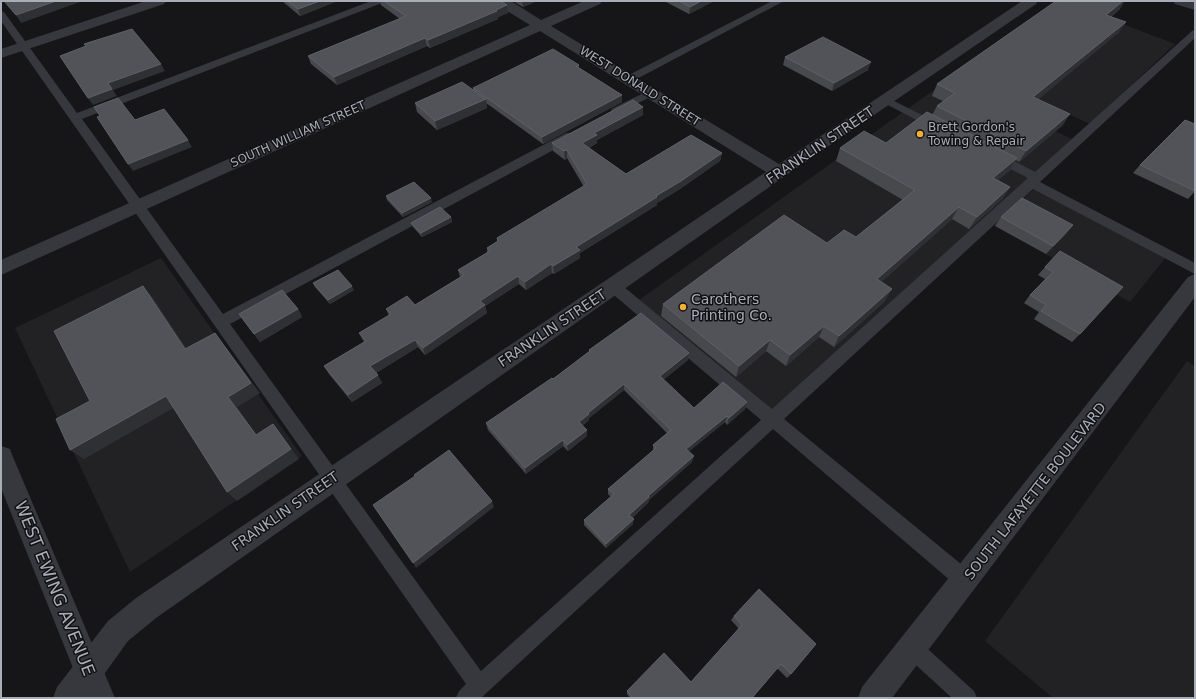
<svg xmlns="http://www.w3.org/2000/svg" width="1196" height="699" font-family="'DejaVu Sans',sans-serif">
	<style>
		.built { fill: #222225 }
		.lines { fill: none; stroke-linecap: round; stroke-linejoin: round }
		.service { fill: #37383d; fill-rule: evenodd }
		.minor { fill: #37383d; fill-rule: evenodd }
		.tertiary { fill: #37383d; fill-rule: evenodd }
		.wall { fill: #47494d }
		.shaded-wall { fill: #2f3033 }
		.building { fill: #525359; stroke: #5f6168 }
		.poi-dot { fill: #f2b134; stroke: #111113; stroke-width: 1.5 }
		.labels { text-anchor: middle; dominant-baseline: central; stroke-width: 3; stroke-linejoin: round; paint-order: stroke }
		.far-street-label { font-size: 12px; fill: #a8adb8; stroke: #111113 }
		.far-poi-label { font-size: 12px; fill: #a8adb8; stroke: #111113; text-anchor: start }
		.street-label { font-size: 14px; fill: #a8adb8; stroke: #111113 }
		.poi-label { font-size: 14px; fill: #a8adb8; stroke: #111113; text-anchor: start }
		.near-street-label { font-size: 17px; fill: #a8adb8; stroke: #111113 }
	</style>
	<rect width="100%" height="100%" fill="#161618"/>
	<path class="built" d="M 1063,1 L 1175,44 L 1090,124 L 966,67 Z
		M 948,80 L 1072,139 L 773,411 L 639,300 Z
		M 1034,189 L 1166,257 L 1130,302 L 994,225 Z
		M 161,258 L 302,456 L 130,572 L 15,328 Z
		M 1187,361 L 1195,366 L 1195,698 L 1053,698 L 985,641 Z"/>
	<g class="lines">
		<path class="service" d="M 371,1 L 384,1 L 382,3 L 82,119 L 223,314 L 566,133 L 574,133 L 576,136 L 574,139 L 230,324 L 481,671 L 761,420 L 608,290 L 606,286 L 608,282 L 613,281 L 618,282 L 772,409 L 1028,178 L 991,159 L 989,156 L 991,153 L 999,153 L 1035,172 L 1192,31 L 1195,30 L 1195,38 L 1040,182 L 1195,263 L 1195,274 L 1033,189 L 784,419 L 972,573 L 974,580 L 972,587 L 965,589 L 958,587 L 773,429 L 481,698 L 456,698 L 459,691 L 466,684 L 1,21 L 1,11 L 4,12 L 77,113 Z
			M 772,1 L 784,1 L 633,81 L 629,82 L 624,79 L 625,77 Z
			M 650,90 L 654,91 L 655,93 L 654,95 L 621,112 L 613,112 L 611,110 L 613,108 Z
			M 886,97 L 942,125 L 944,127 L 942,129 L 934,129 L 882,102 L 881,100 Z
			M 912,638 L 919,641 L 974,691 L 977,698 L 952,698 L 905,655 L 902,648 L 905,641 Z"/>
		<path class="minor" d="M 146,1 L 166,1 L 164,4 L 1,58 L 1,49 Z
			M 494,1 L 511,1 L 541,20 L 584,1 L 602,1 L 600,4 L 551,26 L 779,164 L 1022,1 L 1038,1 L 1036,4 L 785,176 L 156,618 L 128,641 L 87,698 L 53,698 L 57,687 L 108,621 L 136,598 L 766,172 L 540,31 L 1,275 L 1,260 L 530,25 L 496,4 Z
			M 1195,274 L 1195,297 L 892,698 L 858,698 L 862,687 L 1188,277 Z"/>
		<path class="tertiary" d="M 1173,1 L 1195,1 L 1195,10 L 1175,4 Z
			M 1,446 L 10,449 L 13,457 L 115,698 L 85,698 L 1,488 Z"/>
	</g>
	<path class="wall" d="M 282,1 L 335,1 L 335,2 L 300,16 Z
		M 380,1 L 500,1 L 507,5 L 508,13 L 498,17 L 498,19 L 430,48 L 427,46 L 337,85 L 311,64 L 308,56 L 400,19 L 381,5 Z
		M 513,1 L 537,1 L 523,7 Z
		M 664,1 L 714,1 L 689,14 Z
		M 1072,2 L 1120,9 L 1111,17 L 1126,22 L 1118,33 L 1038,99 L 1063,125 L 1019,162 L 1016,160 L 1010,170 L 998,180 L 1010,187 L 1002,199 L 969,229 L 952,219 L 881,282 L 885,301 L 834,347 L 819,337 L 786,366 L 766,351 L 736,377 L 661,316 L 663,304 L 827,243 L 856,237 L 903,200 L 836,161 L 840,148 L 886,143 L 932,115 L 937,106 L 943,101 L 932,96 L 937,84 Z
		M 785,57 L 868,70 L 832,91 L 783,65 Z
		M 579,65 L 579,68 L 622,102 L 543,144 L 486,103 L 487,108 L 437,130 L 417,112 L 415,103 L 473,90 L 473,88 Z
		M 643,107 L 643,115 L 597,140 L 597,143 L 589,148 L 626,174 L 722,153 L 720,161 L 680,189 L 657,203 L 657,205 L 580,253 L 580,258 L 554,274 L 552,273 L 526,290 L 519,284 L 485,306 L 487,313 L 425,355 L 418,347 L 376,373 L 382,383 L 352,402 L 329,374 L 324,366 L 364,342 L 359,333 L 389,316 L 386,309 L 415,305 L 460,277 L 458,270 L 487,253 L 487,248 L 497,242 L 497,238 L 584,187 L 567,158 L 565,160 L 553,151 L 552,143 Z
		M 1140,165 L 1195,191 L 1188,199 L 1133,173 Z
		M 386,196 L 432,202 L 403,217 L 387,200 Z
		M 451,217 L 452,222 L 422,237 L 413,227 L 411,223 Z
		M 1001,217 L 1073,225 L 1066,234 L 1046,254 L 995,226 Z
		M 1060,251 L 1080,334 L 1072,342 L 1034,319 L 1039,312 L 1024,303 L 1030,295 L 1045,279 L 1038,275 L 1045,267 Z
		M 313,283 L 354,290 L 330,304 L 315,287 Z
		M 298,309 L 302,317 L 260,342 L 239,314 Z
		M 589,350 L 689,353 L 688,360 L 663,380 L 694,408 L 747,402 L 745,409 L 727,425 L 725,422 L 689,451 L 692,462 L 649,500 L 648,503 L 632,518 L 633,524 L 606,548 L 584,525 L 584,520 L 611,497 L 608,494 L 608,489 L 653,451 L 653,445 L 667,433 L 624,390 L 589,418 L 589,420 L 582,426 L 587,430 L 587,436 L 568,451 L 563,446 L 526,474 L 488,430 L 486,423 L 553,379 L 589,352 Z
		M 734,616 L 791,674 L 787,678 L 777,668 L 752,698 L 630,698 L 627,694 L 627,691 L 691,682 L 739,629 L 731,620 Z"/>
	<path class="shaded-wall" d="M 56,1 L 80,1 L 80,2 L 21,23 L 16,15 Z
		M 320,1 L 335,1 L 335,2 L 300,16 L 298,9 Z
		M 522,1 L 537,1 L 523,7 Z
		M 701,1 L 714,1 L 689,14 L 690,7 Z
		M 1123,1 L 1125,1 L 1120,9 L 1099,26 L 1106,15 Z
		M 507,5 L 508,13 L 498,17 L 498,19 L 430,48 L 428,40 Z
		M 1126,22 L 1118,33 L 1027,109 L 1033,97 Z
		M 425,38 L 427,46 L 337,85 L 334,77 Z
		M 871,62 L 868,70 L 832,91 L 834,83 Z
		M 161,64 L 165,71 L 113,90 L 117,96 L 93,105 L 88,98 L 108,83 Z
		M 622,95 L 622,102 L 543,144 L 542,137 Z
		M 486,99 L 487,108 L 437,130 L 435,121 Z
		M 643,107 L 643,115 L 597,140 L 597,143 L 582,151 L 582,143 L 594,133 Z
		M 1070,114 L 1063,125 L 1019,162 L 1026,151 Z
		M 188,140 L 192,147 L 133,171 L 128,164 Z
		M 567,150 L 567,158 L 565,160 L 564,151 Z
		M 722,153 L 720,161 L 680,189 L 657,203 L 657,205 L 580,253 L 580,258 L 554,274 L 553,266 L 576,247 L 656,196 Z
		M 1017,158 L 1010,170 L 986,190 L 993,178 Z
		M 1010,187 L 1002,199 L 969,229 L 977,217 Z
		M 431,198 L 432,202 L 403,217 L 402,213 Z
		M 959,207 L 952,219 L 871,291 L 877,279 Z
		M 451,217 L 452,222 L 422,237 L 421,233 Z
		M 1073,225 L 1066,234 L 1046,254 L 1053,246 Z
		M 551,264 L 552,273 L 526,290 L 525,282 Z
		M 518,276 L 519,284 L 485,306 L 487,313 L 425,355 L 423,348 L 480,301 Z
		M 143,286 L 153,298 L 194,360 L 185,349 Z
		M 352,286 L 354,290 L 330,304 L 328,300 Z
		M 892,289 L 885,301 L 834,347 L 839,336 Z
		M 298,309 L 302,317 L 260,342 L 254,334 Z
		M 824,326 L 819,337 L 786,366 L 790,355 Z
		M 215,333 L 260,393 L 237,407 L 264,445 L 256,435 L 228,397 Z
		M 415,340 L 418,347 L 374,374 L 370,366 Z
		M 770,340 L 766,351 L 736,377 L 739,366 Z
		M 689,353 L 688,360 L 659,383 L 660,376 Z
		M 378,375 L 382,383 L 352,402 L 348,395 Z
		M 624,384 L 624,390 L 589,418 L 589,420 L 579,428 L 579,422 L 588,413 Z
		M 166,396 L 177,406 L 84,459 L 70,450 Z
		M 747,402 L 745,409 L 727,425 L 729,418 Z
		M 727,416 L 725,422 L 685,455 L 686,449 Z
		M 273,424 L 299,459 L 237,501 L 227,492 Z
		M 587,430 L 587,436 L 568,451 L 567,445 Z
		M 563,440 L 563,446 L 526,474 L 525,468 Z
		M 694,456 L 692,462 L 649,500 L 648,503 L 629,520 L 629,515 L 648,496 Z
		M 492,501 L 494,507 L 416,568 L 413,563 Z
		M 634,519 L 633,524 L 606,548 L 606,544 Z"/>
	<path class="building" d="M 4,1 L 56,1 L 16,15 Z
		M 287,1 L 320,1 L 298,9 Z
		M 384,1 L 500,1 L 507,5 L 496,10 L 497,11 L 428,40 L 425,38 L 334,77 L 308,56 L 406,16 Z
		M 679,1 L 701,1 L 690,7 Z
		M 1056,1 L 1070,1 L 1072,2 L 1072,1 L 1123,1 L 1106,15 L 1126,22 L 1033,97 L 1070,114 L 1026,151 L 937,106 L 955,93 L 937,84 Z
		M 132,29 L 161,64 L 108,83 L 112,89 L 88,98 L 60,56 L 86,46 L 84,44 Z
		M 823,37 L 871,62 L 834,83 L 785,57 Z
		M 553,49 L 579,65 L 576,66 L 622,95 L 542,137 L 473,88 Z
		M 462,82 L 486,99 L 435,121 L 415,103 Z
		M 118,98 L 135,120 L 164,109 L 188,140 L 128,164 L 97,117 L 100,116 L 94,107 Z
		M 633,100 L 643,107 L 594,133 L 597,135 L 582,143 L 626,174 L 691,135 L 722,153 L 681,181 L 656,196 L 657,197 L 576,247 L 580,250 L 553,266 L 551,264 L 525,282 L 518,276 L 480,301 L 485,305 L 423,348 L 415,340 L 370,366 L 378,375 L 348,395 L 324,366 L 366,341 L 359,333 L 391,314 L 386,309 L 407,296 L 415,305 L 464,275 L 458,270 L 490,251 L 487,248 L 498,241 L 497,238 L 587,184 L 567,150 L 564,151 L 552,143 Z
		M 927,112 L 1017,158 L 993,178 L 1010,187 L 977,217 L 959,207 L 877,279 L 892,289 L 839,336 L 824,326 L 790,355 L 770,340 L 739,366 L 663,304 L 784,215 L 827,243 L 844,230 L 856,237 L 915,190 L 840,148 L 864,131 L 886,143 Z
		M 1185,120 L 1195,124 L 1195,191 L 1140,165 Z
		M 414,182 L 431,198 L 402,213 L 386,196 Z
		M 1022,198 L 1073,225 L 1053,246 L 1001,217 Z
		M 440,207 L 451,217 L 421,233 L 411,223 Z
		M 1060,251 L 1123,287 L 1080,334 L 1041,311 L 1046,305 L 1030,295 L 1053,272 L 1045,267 Z
		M 338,270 L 352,286 L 328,300 L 313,283 Z
		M 143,286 L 185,349 L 215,333 L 251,383 L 228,397 L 256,435 L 273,424 L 291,449 L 227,492 L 166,396 L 70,450 L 56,419 L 90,401 L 54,331 Z
		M 282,290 L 298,309 L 254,334 L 239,314 Z
		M 641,313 L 689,353 L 660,376 L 694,408 L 723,382 L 747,402 L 729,418 L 727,416 L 686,449 L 694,456 L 648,496 L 649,497 L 629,515 L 634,519 L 606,544 L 584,520 L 614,494 L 608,489 L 656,448 L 653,445 L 671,430 L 624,384 L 588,413 L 589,414 L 579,422 L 587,430 L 567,445 L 563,440 L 525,468 L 486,423 L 552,378 L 553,379 L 590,351 L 589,350 Z
		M 449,450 L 492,501 L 413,563 L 373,505 L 415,476 L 414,475 Z
		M 759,589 L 816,644 L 791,674 L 781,664 L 752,698 L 633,698 L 627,691 L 664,653 L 691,682 L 742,625 L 734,616 Z"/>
	<g class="poi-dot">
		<circle cx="920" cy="134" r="4"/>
		<circle cx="683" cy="307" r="4"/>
	</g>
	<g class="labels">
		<g class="far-street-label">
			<text transform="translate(640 86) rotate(32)">WEST DONALD STREET</text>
			<text transform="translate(298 134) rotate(-24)">SOUTH WILLIAM STREET</text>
		</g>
		<g class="far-poi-label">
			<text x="928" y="127">Brett Gordon's<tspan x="928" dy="14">Towing &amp; Repair</tspan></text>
		</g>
		<g class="street-label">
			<text transform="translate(820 145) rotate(-34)">FRANKLIN STREET</text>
			<text transform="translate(552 328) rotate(-34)">FRANKLIN STREET</text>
			<text transform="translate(1035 491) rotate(-52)">SOUTH LAFAYETTE BOULEVARD</text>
			<text transform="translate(285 511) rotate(-35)">FRANKLIN STREET</text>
		</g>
		<g class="poi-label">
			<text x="691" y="299">Carothers<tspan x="691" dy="16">Printing Co.</tspan></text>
		</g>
		<g class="near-street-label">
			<text transform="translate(55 588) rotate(68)">WEST EWING AVENUE</text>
		</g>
	</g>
	<rect width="1196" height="699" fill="none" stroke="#a8adb8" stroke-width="4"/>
</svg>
